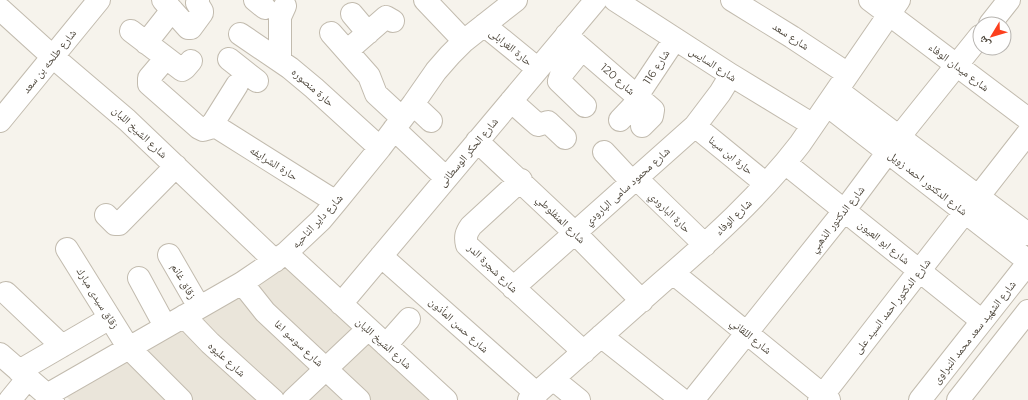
<svg xmlns="http://www.w3.org/2000/svg" width="1028" height="400" font-family="Montserrat,'Noto Naskh Arabic',sans-serif">
	<style>
		.residential { fill: #eae5da }
		.lines { fill: none; stroke-linecap: round; stroke-linejoin: round }
		.minor-casing { stroke: #c2bbae; stroke-width: 24 }
		.minor { stroke: #fff; stroke-width: 22 }
		.labels { text-anchor: middle; dominant-baseline: central; stroke-width: 3; stroke-linejoin: round; paint-order: stroke }
		.street-label { font-size: 11px; fill: #4b4439; stroke: #fff }
	</style>
	<rect width="100%" height="100%" fill="#f6f3ec"/>
	<path class="residential" d="M 288,262 L 450,400 L 70,400 L 62,393 Z"/>
	<g class="lines">
		<g class="minor-casing">
			<path id="minor" d="M 163,0 L 188,28 L 191,28 L 202,13 L 202,11 L 197,3 L 198,0
				M 255,0 L 265,8
				M 425,0 L 464,41
				M 615,0 L 731,75 L 813,125
				M 732,0 L 792,37 L 848,74
				M 870,0 L 1028,119
				M 0,9 L 53,57 L 127,120 L 275,261
				M 352,14 L 368,33
				M 990,24 L 1009,0
				M 484,25 L 538,69
				M 131,31 L 182,70 L 185,68 L 191,61
				M 331,33 L 369,76 L 376,94 L 402,118
				M 240,34 L 290,68 L 314,88 L 380,148
				M 566,35 L 653,110 L 652,116 L 642,126
				M 146,43 L 172,10
				M 582,49 L 561,75 L 559,81 L 585,106
				M 347,51 L 386,17 L 393,21
				M 166,58 L 149,78 L 149,84 L 199,128 L 203,130 L 210,128 L 237,85
				M 229,59 L 257,81
				M 280,61 L 280,17 L 285,6
				M 837,90 L 1028,234
				M 637,96 L 675,39
				M 511,101 L 538,125 L 548,122 L 565,138
				M 413,104 L 431,121
				M 827,105 L 1028,261
				M 620,120 L 640,99
				M 0,121 L 99,0
				M 212,124 L 336,202
				M 695,126 L 766,184
				M 394,129 L 446,178
				M 477,141 L 575,233 L 642,301
				M 604,152 L 632,182
				M 785,163 L 982,321
				M 636,178 L 705,245
				M 521,180 L 471,226 C 466,233 465,237 467,245 L 584,352
				M 978,197 L 1028,133
				M 106,215 L 115,224 L 119,224 L 121,222 L 176,166
				M 67,249 L 128,347 L 181,400
				M 286,253 L 446,400
				M 169,255 L 199,307
				M 381,256 L 537,394
				M 673,273 L 829,400
				M 139,278 L 165,326
				M 242,283 L 265,312 L 359,400
				M 513,288 L 695,126 L 720,93 L 731,75
				M 6,293 L 62,346
				M 341,304 L 596,0
				M 184,316 L 210,343 L 273,400
				M 601,336 L 682,400
				M 386,345 L 409,319
				M 0,354 L 53,400
				M 19,371 L 110,318
				M 553,379 L 579,400
				M 47,395 L 242,283 L 286,253 L 321,220 L 336,202 L 380,148 L 413,104 L 436,71 L 450,55 L 464,41 L 516,0
				M 10,400 L 28,378
				M 293,400 L 368,329
				M 529,400 C 573,361 617,322 661,283 C 711,240 760,196 800,144 L 899,0
				M 693,400 L 844,211 L 899,137 L 980,36
				M 819,400 L 965,212
				M 920,400 L 1028,263
				M 958,400 L 1028,311"/>
		</g>
		<use href="#minor" class="minor"/>
	</g>
	<g class="labels">
		<g class="street-label">
			<text transform="translate(791 36) rotate(33)">شارع سعد</text>
			<text transform="translate(511 47) rotate(39)">حارة الغرابلى</text>
			<text transform="translate(49 61) rotate(-51)">شارع طلحه بن سعد</text>
			<text transform="translate(713 64) rotate(33)">شارع السايس</text>
			<text transform="translate(656 67) rotate(-57)">شارع 116</text>
			<text transform="translate(959 67) rotate(37)">شارع ميدان الوفاء</text>
			<text transform="translate(618 79) rotate(41)">شارع 120</text>
			<text transform="translate(313 87) rotate(41)">حارة منصوره</text>
			<text transform="translate(140 132) rotate(43)">شارع الشيخ اللبان</text>
			<text transform="translate(468 152) rotate(-50)">شارع الحكر الوسطانى</text>
			<text transform="translate(731 155) rotate(39)">حارة ابن سينا</text>
			<text transform="translate(274 163) rotate(32)">حارة الشرايفه</text>
			<text transform="translate(928 183) rotate(38)">شارع الدكتور احمد زويل</text>
			<text transform="translate(627 186) rotate(-42)">شارع محمود سامى البارودي</text>
			<text transform="translate(670 212) rotate(44)">حارة البارودي</text>
			<text transform="translate(733 217) rotate(-44)">شارع الوفاء</text>
			<text transform="translate(561 219) rotate(44)">شارع المنفلوطي</text>
			<text transform="translate(837 219) rotate(-52)">شارع الدكتور الذهبي</text>
			<text transform="translate(317 221) rotate(-47)">شارع داير الناحيه</text>
			<text transform="translate(884 242) rotate(39)">شارع ابو العيون</text>
			<text transform="translate(493 268) rotate(44)">شارع شجرة الدر</text>
			<text transform="translate(184 281) rotate(60)">زقاق غانم</text>
			<text transform="translate(98 298) rotate(58)">زقاق سيدى مبارك</text>
			<text transform="translate(892 306) rotate(-52)">شارع الدكتور احمد السيد على</text>
			<text transform="translate(459 325) rotate(42)">شارع حسن المأذون</text>
			<text transform="translate(974 332) rotate(-52)">شارع الشهيد سعد محمد النبراوى</text>
			<text transform="translate(751 336) rotate(39)">شارع اللقاني</text>
			<text transform="translate(299 343) rotate(43)">شارع سوسو اغا</text>
			<text transform="translate(384 343) rotate(42)">شارع الشيخ اللبان</text>
			<text transform="translate(227 359) rotate(42)">شارع عليوه</text>
		</g>
	</g>
	<g transform="translate(992 36) rotate(232)"><circle r="19" fill="#ffffff" stroke="#b7b4b0"/>
	<path d="M0-3L7 15L0 10L-7 15Z" fill="#fc3f1d"/>
	<text y="-6" font-size="11" font-weight="bold" text-anchor="middle" fill="#4b4439">ش</text>
	</g>
</svg>
